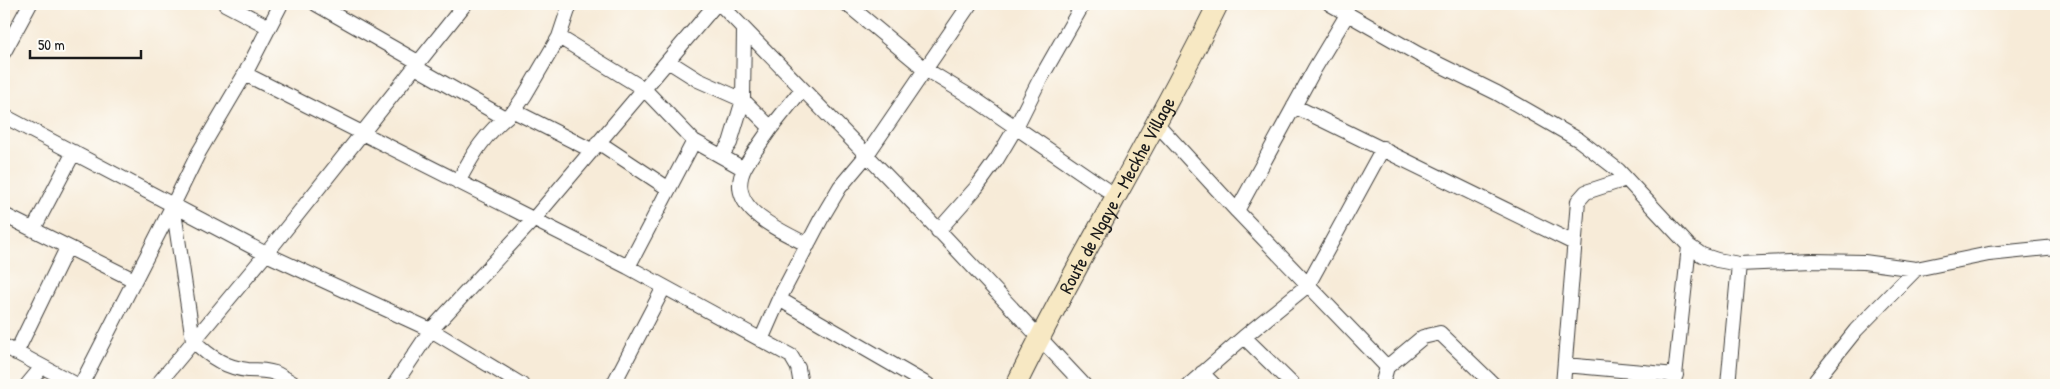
<svg xmlns="http://www.w3.org/2000/svg" width="2060" height="389" font-family="'Patrick Hand',sans-serif">
	<style>
		.lines { fill: none; stroke-linecap: round; stroke-linejoin: round }
		.street-casing { stroke: #3d3b38; stroke-width: 16 }
		.secondary-casing { stroke: #3d3b38; stroke-width: 22 }
		.street { stroke: #fff; stroke-width: 14 }
		.secondary { stroke: #f7e8c3; stroke-width: 20 }
		.labels { text-anchor: middle; dominant-baseline: central; stroke-width: 4; stroke-linejoin: round; paint-order: stroke }
		.street-label { font-size: 19px; fill: #1c1c1c; stroke: #fdfcf7 }
	</style>
	<rect width="100%" height="100%" fill="#fdfcf7"/>
	<filter id="ink" filterUnits="userSpaceOnUse"><feTurbulence type="fractalNoise" baseFrequency=".02" numOctaves="2"/><feDisplacementMap in="SourceGraphic" scale="10" xChannelSelector="R" yChannelSelector="G"/><feConvolveMatrix kernelMatrix="1 2 1 2 8 2 1 2 1" color-interpolation-filters="sRGB"/></filter>
	<filter id="wash" filterUnits="userSpaceOnUse"><feTurbulence type="fractalNoise" baseFrequency=".0096" numOctaves="4" result="noise"/><feDisplacementMap in="SourceGraphic" scale="20" xChannelSelector="R" yChannelSelector="G"/><feGaussianBlur stdDeviation="1.12" result="paint"/><feColorMatrix in="noise" values="0 0 0 0 0 0 0 0 0 0 0 0 0 0 0 0 0 1.4 0 .05"/><feComposite in="paint" operator="in"/></filter>
	<g filter="url(#wash)">
		<rect width="100%" height="100%" fill="#f7ebd8"/>
	</g>
	<g filter="url(#ink)">
		<g class="lines">
			<g class="street-casing">
				<path id="street" d="M 225,4 L 269,27
					M 281,4 L 245,74 L 199,152 L 173,205 L 193,340 C 208,356 225,368 248,370 C 257,370 266,370 275,373 C 282,376 289,381 296,385
					M 316,4 L 418,62
					M 570,4 L 559,37 L 644,89 L 694,141 L 628,267
					M 720,4 L 916,206 L 1084,385
					M 847,4 L 925,69 L 976,100 L 1116,196
					M 1330,4 L 1418,54 L 1497,93 L 1579,140 L 1618,170 L 1689,246 L 1702,255 L 1717,260 L 1739,264 L 1812,261 L 1864,262 L 1916,269 L 1989,254 L 2056,247
					M 744,29 L 743,100 L 771,128 C 762,141 752,154 745,167 C 723,208 780,230 808,245
					M 559,37 L 525,95 L 514,111 L 591,150
					M 4,52 L 30,4
					M 668,61 L 698,80 L 743,100 L 730,143 L 721,156
					M 415,67 L 505,118
					M 245,74 L 628,267 L 791,356 L 798,368 L 801,385
					M 1294,106 L 1574,243
					M 4,116 L 266,254 L 431,330 L 522,385
					M 1157,124 L 1237,211 L 1387,367 L 1423,337 L 1440,333 L 1494,385
					M 771,128 L 802,89
					M 694,141 L 744,169
					M 598,142 L 669,189
					M 458,182 C 474,152 484,135 511,113
					M 1237,211 L 1315,68 L 1348,13
					M 4,215 L 134,280
					M 33,230 L 74,152
					M 938,231 L 976,188 L 997,159 L 1016,127 L 1038,83 L 1083,4
					M 779,299 L 928,385
					M 1244,337 L 1293,385
					M 761,340 L 779,299 L 821,219 L 840,187 L 866,156 L 970,4
					M 4,346 L 77,385
					M 16,353 L 67,248
					M 1565,365 L 1676,375
					M 1202,373 L 1214,385
					M 27,385 L 42,367
					M 81,385 L 173,205
					M 157,385 L 266,254 L 465,4
					M 394,385 L 431,330 L 533,220 L 716,4
					M 613,385 L 664,287
					M 1189,385 L 1244,337 L 1308,285 L 1383,148
					M 1382,385 L 1387,367
					M 1563,385 L 1578,201 L 1586,192 L 1626,179
					M 1674,385 L 1689,246
					M 1728,385 L 1739,264
					M 1812,385 L 1856,330 L 1916,269"/>
			</g>
			<g class="secondary-casing">
				<g id="secondary">
					<path id="s1" d="M 1016,385 C 1079,256 1155,133 1218,4"/>
				</g>
			</g>
			<use href="#street" class="street"/>
			<use href="#secondary" class="secondary"/>
		</g>
	</g>
	<g class="labels">
		<g class="street-label">
			<text stroke="none"><textPath href="#s1" startOffset="215">Route de Ngaye - Meckhe Village</textPath></text>
		</g>
	</g>
	<rect width="2060" height="389" fill="none" stroke="#fdfcf7" stroke-width="20"/>
	<path d="M30 50v8h111v-8" fill="none" stroke="#1c1c1c" stroke-width="2.5"/>
	<text x="38" y="50" font-size="15" fill="#1c1c1c" stroke="#fdfcf7" stroke-width="4" paint-order="stroke">50 m</text>
</svg>
